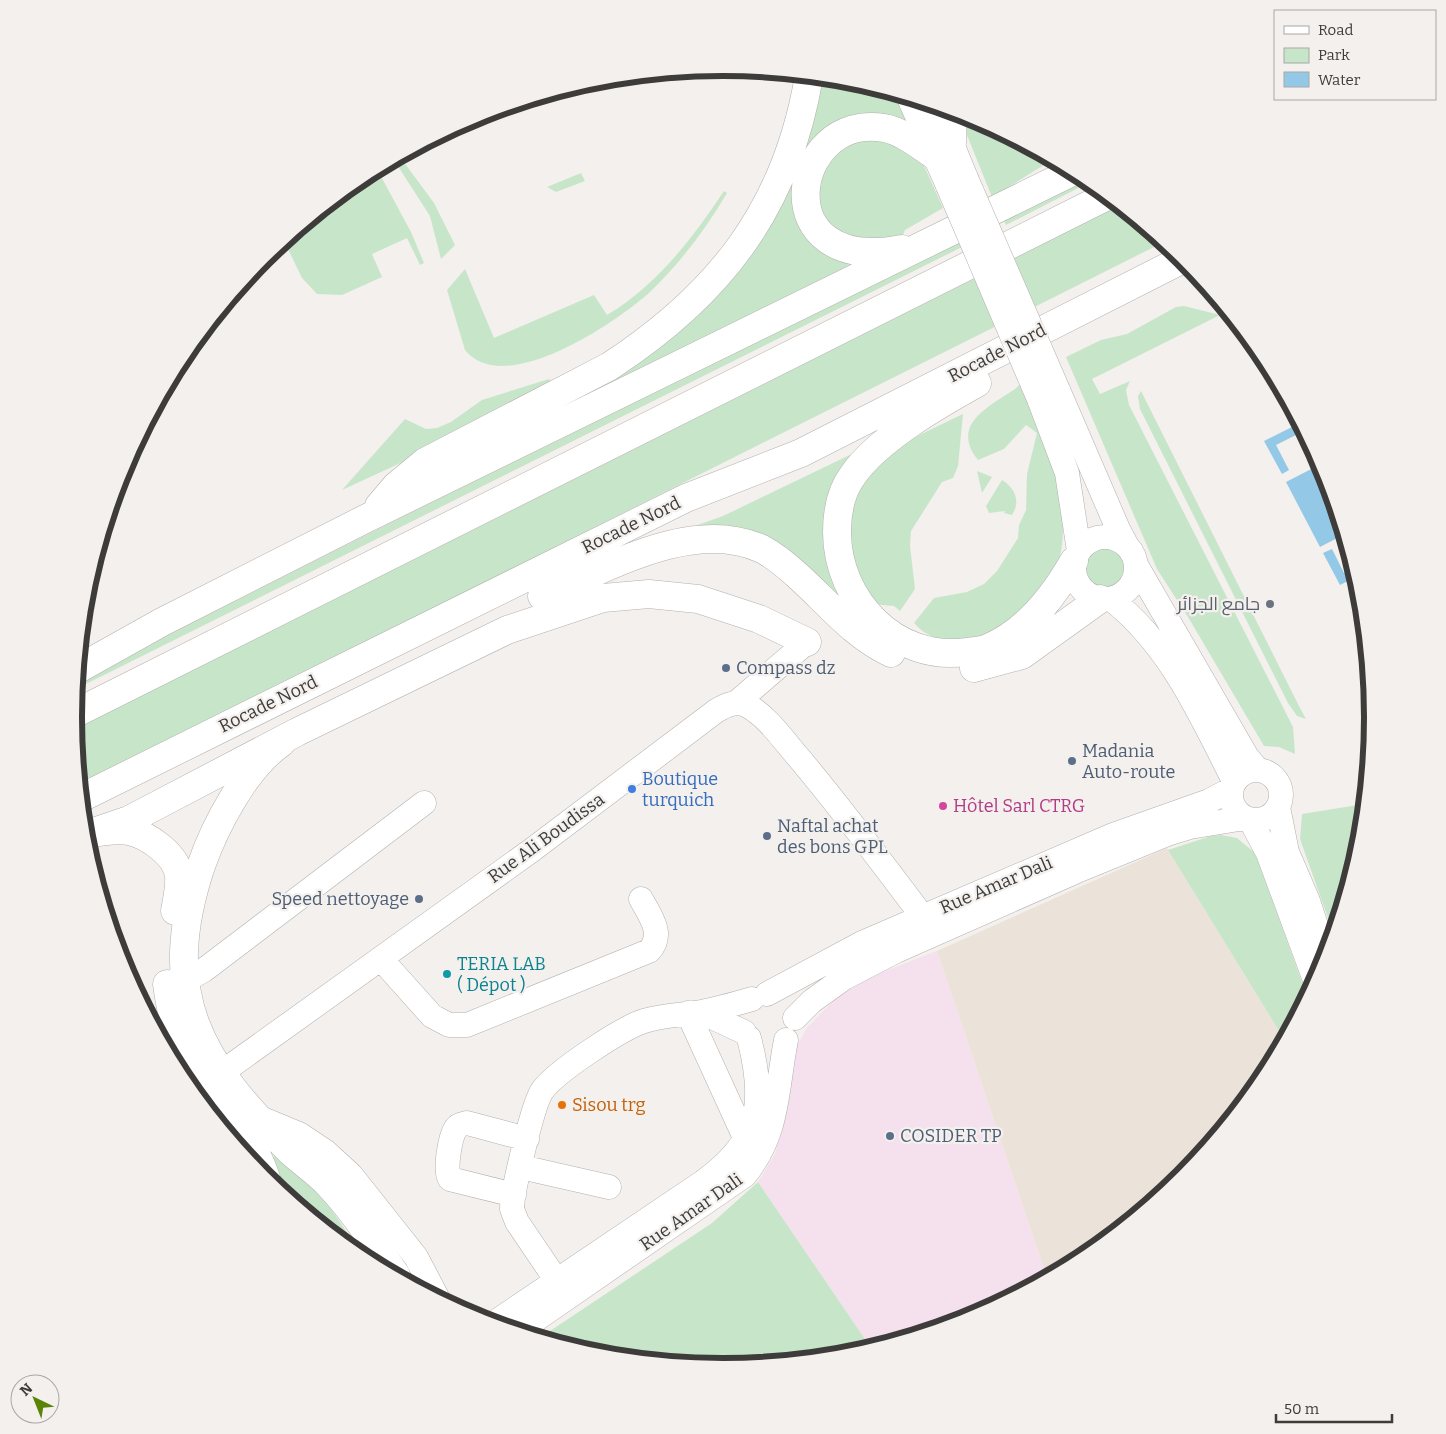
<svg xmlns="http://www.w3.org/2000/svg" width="1446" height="1434" font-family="Bitter,Cairo,serif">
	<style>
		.commercial { fill: #f5e0ee }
		.built { fill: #ebe3da }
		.green { fill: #c7e6c9 }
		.water { fill: #93c9e6 }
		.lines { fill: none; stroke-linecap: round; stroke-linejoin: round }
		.minor-casing { stroke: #b3b0ad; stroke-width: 25 }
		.major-casing { stroke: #b3b0ad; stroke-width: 29 }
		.highway-casing { stroke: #b3b0ad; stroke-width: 29 }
		.minor { stroke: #fff; stroke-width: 24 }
		.major { stroke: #fff; stroke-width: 28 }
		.highway { stroke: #fff; stroke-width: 28 }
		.minor-bridge-casing { stroke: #b3b0ad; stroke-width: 25; stroke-linecap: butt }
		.minor-bridge { stroke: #fff; stroke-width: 24 }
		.worship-dot { fill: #6b7280; stroke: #f3f0ed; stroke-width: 2 }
		.service-dot { fill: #5c6f8a; stroke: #f3f0ed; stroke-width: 2 }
		.shop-dot { fill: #3f7fe0; stroke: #f3f0ed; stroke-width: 2 }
		.hotel-dot { fill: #d1479c; stroke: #f3f0ed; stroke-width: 2 }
		.culture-dot { fill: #0f9aa8; stroke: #f3f0ed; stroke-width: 2 }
		.food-dot { fill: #e8710a; stroke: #f3f0ed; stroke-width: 2 }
		.labels { text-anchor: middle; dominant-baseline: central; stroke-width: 4.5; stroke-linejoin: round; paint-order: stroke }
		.street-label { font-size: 18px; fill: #3d3c3b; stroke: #f3f0ed }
		.worship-label { font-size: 18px; fill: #5b616d; stroke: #f3f0ed; text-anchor: end }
		.service-label { font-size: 18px; fill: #4e5e75; stroke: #f3f0ed; text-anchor: start }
		.shop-label { font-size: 18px; fill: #366cbe; stroke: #f3f0ed; text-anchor: start }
		.hotel-label { font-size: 18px; fill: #b23c85; stroke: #f3f0ed; text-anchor: start }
		.culture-label { font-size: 18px; fill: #0d838f; stroke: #f3f0ed; text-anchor: start }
		.food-label { font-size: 18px; fill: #c56008; stroke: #f3f0ed; text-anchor: start }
		.rim { fill: none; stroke: #3d3c3b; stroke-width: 6 }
	</style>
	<rect width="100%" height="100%" fill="#f3f0ed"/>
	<path class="commercial" d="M 937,951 L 1047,1277 L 971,1317 L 871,1348 L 758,1182 L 775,1154 L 785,1118 L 791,1058 L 806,1029 L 836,998 L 875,975 Z"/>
	<path class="built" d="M 1167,848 L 1284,1039 L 1263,1078 L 1182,1176 L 1084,1257 L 1047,1277 L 937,951 Z"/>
	<path class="green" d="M 821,77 L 850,80 L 899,95 L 913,126 C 871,107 838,110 806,147 Z
		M 960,114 L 972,117 L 1052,160 L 992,197 L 960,118 Z
		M 871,133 L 922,161 L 943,208 L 905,230 L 902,237 L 878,242 L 839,234 L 820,214 L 816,177 L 824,158 Z
		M 400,157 L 434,203 L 455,245 L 441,259 L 430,216 L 394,160 Z
		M 377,169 L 411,232 L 424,263 L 420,265 L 407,238 L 372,254 L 382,277 L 342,295 L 317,294 L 302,278 L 284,241 L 362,177 Z
		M 793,172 C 790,221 808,247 853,265 L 587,396 L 617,376 Z
		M 581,173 L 585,181 L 556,192 L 547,187 Z
		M 1084,177 L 1090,182 L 1006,225 L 1002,216 Z
		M 724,191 L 727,193 C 706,229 680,263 650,292 C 617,322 504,399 465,350 L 447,290 L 465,269 L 494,338 L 594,295 L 607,315 C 657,285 692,239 724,191 Z
		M 1116,203 L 1164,242 L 80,785 L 74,725 Z
		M 962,236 L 966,245 L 76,689 L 77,680 Z
		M 1184,306 L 1220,315 L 1092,379 L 1100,394 L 1130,381 L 1126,390 L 1129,405 L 1293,727 L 1295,754 L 1279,747 L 1264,746 L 1188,617 L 1157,569 L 1066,357 L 1101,340 L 1127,334 L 1176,307 Z
		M 549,379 L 554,387 L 431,449 L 342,490 L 405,419 L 426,429 L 437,428 L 451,422 L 482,400 Z
		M 1024,382 C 1049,449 1088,533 1041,600 C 1036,606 1026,611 1019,615 C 1007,623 994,635 980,637 C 952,640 934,645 914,623 L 934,598 L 967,592 L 984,584 L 997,571 L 1018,538 L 1019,525 L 1026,510 L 1027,474 L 1037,433 L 1026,425 L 1004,449 L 978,460 C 950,425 988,407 1012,391 C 1017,388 1019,384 1024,382 Z
		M 1141,391 L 1300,708 L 1306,719 L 1297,716 L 1288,703 L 1140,409 L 1138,396 Z
		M 963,414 L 958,466 L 953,478 L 942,482 L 911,531 L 910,546 L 915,589 L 900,611 L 894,606 L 872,604 L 860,586 L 846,532 L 848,515 L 865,474 L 911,439 Z
		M 858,451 L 841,475 L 848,607 L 807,568 L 667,536 L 723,516 Z
		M 977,471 L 992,477 L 982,493 Z
		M 1002,480 C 1015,488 1021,501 1012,515 L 1004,513 L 1005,511 L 989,513 L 986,506 Z
		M 1098,546 C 1124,547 1138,572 1116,590 C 1099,589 1090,585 1083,568 L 1090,549 Z
		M 1358,805 L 1362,827 L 1360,844 L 1333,932 L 1300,839 L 1302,814 Z
		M 1221,835 L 1237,838 L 1255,853 L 1307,996 L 1284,1039 L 1168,850 L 1211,836 Z
		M 275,1156 L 323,1197 L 365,1259 L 281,1191 L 272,1157 Z
		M 758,1182 L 871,1348 L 849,1354 L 723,1366 L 596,1354 L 541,1337 L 712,1223 Z"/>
	<path class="water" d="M 1298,424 L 1302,432 L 1276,445 L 1289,470 L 1282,474 L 1264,441 Z
		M 1319,465 L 1326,477 L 1343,535 L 1320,547 L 1286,482 Z
		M 1332,549 L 1344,573 L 1354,569 L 1356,577 L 1340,585 L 1323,553 Z"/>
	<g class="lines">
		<g class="minor-casing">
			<path id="minor" d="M 909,98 L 948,186
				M 937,107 L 966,178
				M 1058,390 L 1118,529 L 1127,546
				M 1039,399 L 1067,473 L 1079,551
				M1074 568a31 31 0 1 1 62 0a31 31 0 1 1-62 0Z
				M 1136,565 L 1247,757 L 1257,769
				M 1111,599 C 1170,645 1201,716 1234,781
				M 736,703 L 807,642
				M1231 795a25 25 0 1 1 50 0a25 25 0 1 1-50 0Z
				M 1278,807 L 1287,852 L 1308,901 L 1326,956
				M 1251,821 L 1268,853 L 1315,980
				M 381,959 L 432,1016 L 449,1025 L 467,1025 L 649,951 C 665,934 650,916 641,899
				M 170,983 L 190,978 L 204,970 L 424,803
				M 767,994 L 862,943 L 1113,835 L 1209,801 L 1230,790
				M 701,1012 L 744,1032
				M 688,1013 L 746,1140
				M 795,1018 L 812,1001 L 844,978 L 896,951 L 1077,871 L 1170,833 L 1190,827 L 1245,818
				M 221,1073 L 532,850 L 716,711 C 726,705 736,700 748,706 C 768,717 784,741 799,758 C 842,809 882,863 923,917
				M 258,1117 L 299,1134 L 326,1152 L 351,1175 L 416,1257 L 437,1297
				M 521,1167 L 609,1187
				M 514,1195 L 450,1179 C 444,1171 450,1137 456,1128 C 459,1124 463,1124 467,1123 L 527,1139
				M 557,1281 L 517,1222 L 512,1209 C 512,1192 533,1104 542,1091 C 555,1072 622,1028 644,1021 C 663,1015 682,1015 701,1012 C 718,1009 735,1004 752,999
				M 494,1323 L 703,1182 C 760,1141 766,1104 749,1038
				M 519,1331 L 745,1175 C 779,1133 776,1091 786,1040"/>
		</g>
		<g class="major-casing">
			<path id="major" d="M 281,743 C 245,768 215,826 201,866 C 158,995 199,1062 291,1152 C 303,1163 317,1172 328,1184 C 354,1211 375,1245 396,1275
				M 98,832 C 108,831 119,829 129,831 C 148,835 177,855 179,876 C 180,887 177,900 175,911
				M 167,984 C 170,1006 174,1029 184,1050 C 210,1097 248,1123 266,1178"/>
		</g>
		<g class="highway-casing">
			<path id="highway" d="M 952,142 L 953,111
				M 902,249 C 763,276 790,112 884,128 C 902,131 919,145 934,155
				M 977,383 C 939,404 878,439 853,475 C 841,491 837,512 837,532 C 837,600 895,662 966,652 C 973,651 981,651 988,648 C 1027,632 1054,596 1074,561
				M 379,506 L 396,486 L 425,462 L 610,366 C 720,294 787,208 809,76
				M 542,596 C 606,569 692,517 762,549 C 775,556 787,566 798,576 C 828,603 854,636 891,653
				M 974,668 L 1022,655 L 1100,599
				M 78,669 L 162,622 L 363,520 L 1074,171
				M 74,714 L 1107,196
				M 81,798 L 686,498 L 801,453 L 1183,259
				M 85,835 L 129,820 L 297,732 L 507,630 L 603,598 L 649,594 L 698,599 L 759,619 L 807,642"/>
		</g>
		<use href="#minor" class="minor"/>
		<use href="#major" class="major"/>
		<use href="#highway" class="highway"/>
		<g class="minor-bridge-casing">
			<path id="minor-bridge" d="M 966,178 L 1058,390
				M 948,186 L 1039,399"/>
		</g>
		<use href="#minor-bridge" class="minor-bridge"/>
	</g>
	<circle class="worship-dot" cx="1270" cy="604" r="5"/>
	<g class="service-dot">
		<circle cx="726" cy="668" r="5"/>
		<circle cx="1072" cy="761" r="5"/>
		<circle cx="767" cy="836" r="5"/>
		<circle cx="419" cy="899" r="5"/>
		<circle cx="890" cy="1136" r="5"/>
	</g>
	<circle class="shop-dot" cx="632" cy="789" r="5"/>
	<circle class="hotel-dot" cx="943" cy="806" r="5"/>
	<circle class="culture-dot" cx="447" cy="974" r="5"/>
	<circle class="food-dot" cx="562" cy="1105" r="5"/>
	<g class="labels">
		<g class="street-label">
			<text transform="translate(997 353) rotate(-27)">Rocade Nord</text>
			<text transform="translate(631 525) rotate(-26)">Rocade Nord</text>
			<text transform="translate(268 704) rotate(-26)">Rocade Nord</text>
			<text transform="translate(546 838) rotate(-36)">Rue Ali Boudissa</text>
			<text transform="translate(996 885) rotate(-23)">Rue Amar Dali</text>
			<text transform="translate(691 1212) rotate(-35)">Rue Amar Dali</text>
		</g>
		<g class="worship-label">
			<text x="1260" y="604">جامع الجزائر</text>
		</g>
		<g class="service-label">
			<text x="736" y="668">Compass dz</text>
			<text x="1082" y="751">Madania<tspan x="1082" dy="21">Auto-route</tspan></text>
			<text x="777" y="826">Naftal achat<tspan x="777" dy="21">des bons GPL</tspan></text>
			<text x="409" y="899" text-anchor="end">Speed nettoyage</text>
			<text x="900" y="1136">COSIDER TP</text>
		</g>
		<g class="shop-label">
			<text x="642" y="779">Boutique<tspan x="642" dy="21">turquich</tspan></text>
		</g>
		<g class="hotel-label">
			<text x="953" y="806">Hôtel Sarl CTRG</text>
		</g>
		<g class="culture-label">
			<text x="457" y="964">TERIA LAB<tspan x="457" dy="21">( Dépot )</tspan></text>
		</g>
		<g class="food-label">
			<text x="572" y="1105">Sisou trg</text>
		</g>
	</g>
	<path d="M0 0H1446V1434H0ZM82 717a641 641 0 1 1 1282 0a641 641 0 1 1-1282 0Z" fill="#f3f0ed" fill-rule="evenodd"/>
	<path class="rim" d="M82 717a641 641 0 1 1 1282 0a641 641 0 1 1-1282 0Z"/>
	<rect x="1274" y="10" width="162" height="90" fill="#f3f0ed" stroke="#aaa8a6"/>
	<rect x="1284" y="26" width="25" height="8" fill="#ffffff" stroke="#aaa8a6"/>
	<text x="1318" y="35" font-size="15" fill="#3d3c3b">Road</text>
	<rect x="1284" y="48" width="25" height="15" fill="#c7e6c9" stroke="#aaa8a6"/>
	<text x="1318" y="60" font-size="15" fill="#3d3c3b">Park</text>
	<rect x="1284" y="72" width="25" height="15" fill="#93c9e6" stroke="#aaa8a6"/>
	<text x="1318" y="85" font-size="15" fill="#3d3c3b">Water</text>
	<g transform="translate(35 1399) rotate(317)"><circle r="24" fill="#f3f0ed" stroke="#aaa8a6"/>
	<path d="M0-4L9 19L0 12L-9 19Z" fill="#5a8308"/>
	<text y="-8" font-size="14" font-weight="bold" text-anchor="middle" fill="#3d3c3b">N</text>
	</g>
	<path d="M1276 1414v8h116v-8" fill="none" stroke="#3d3c3b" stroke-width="2.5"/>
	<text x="1284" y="1414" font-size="15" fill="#3d3c3b" stroke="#f3f0ed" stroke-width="4" paint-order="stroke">50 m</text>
</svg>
